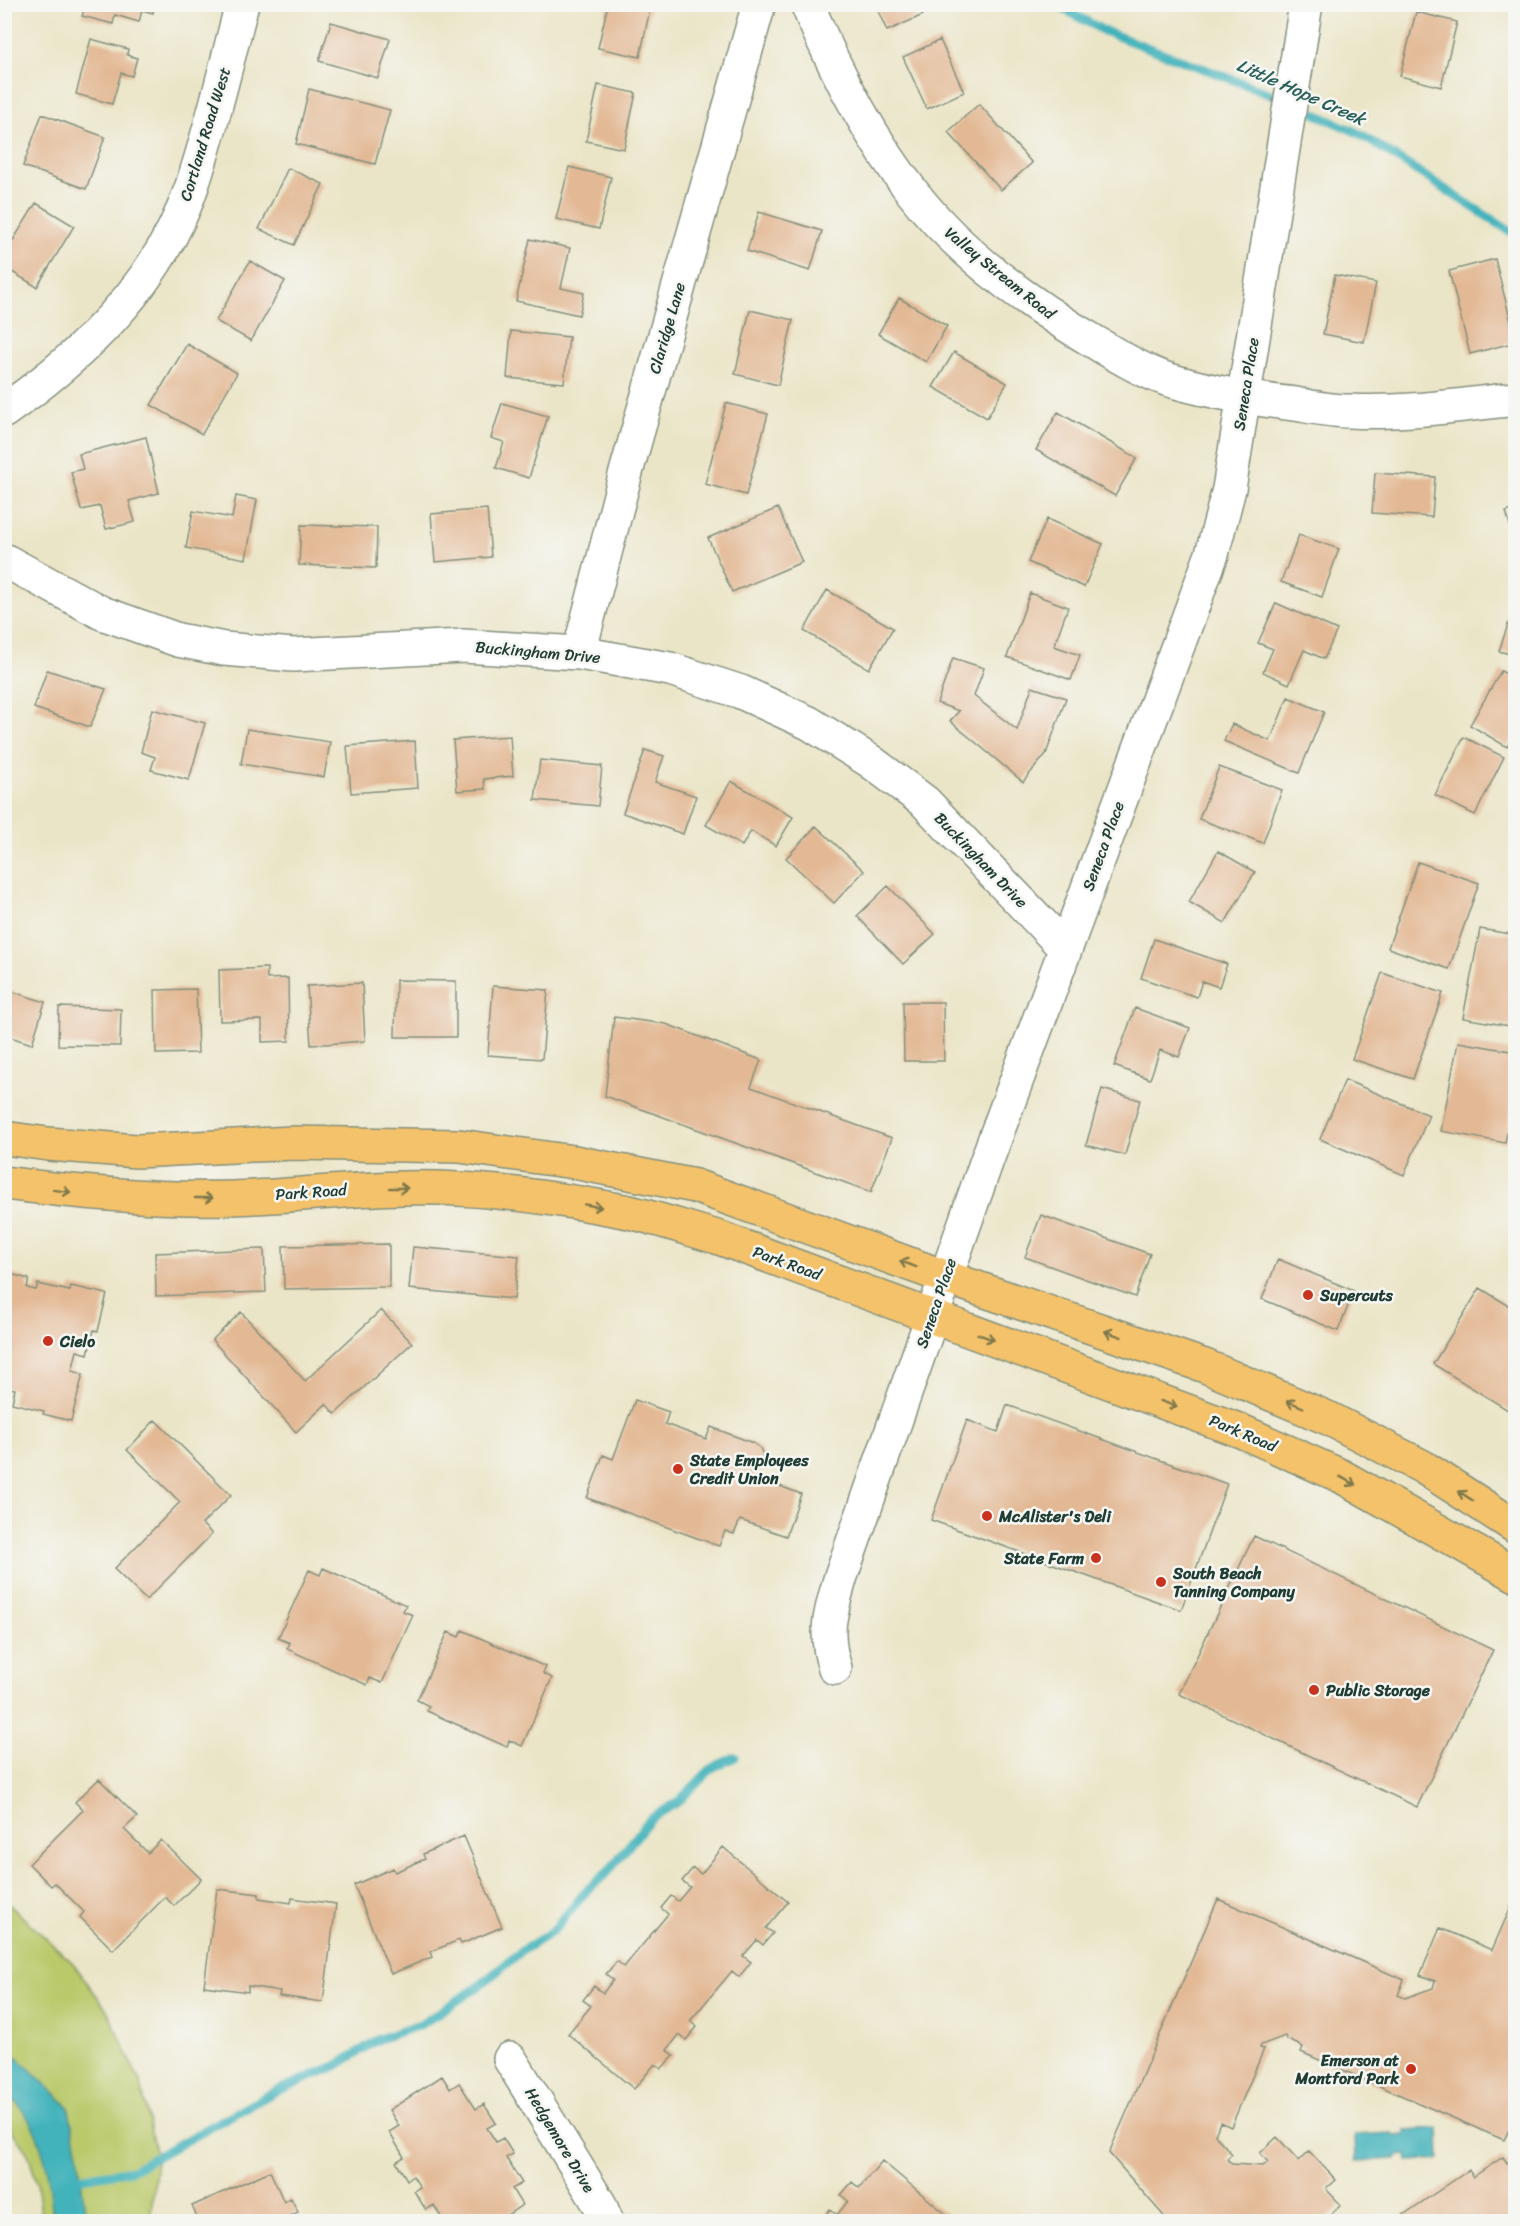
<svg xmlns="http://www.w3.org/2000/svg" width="1520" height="2226" font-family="Sriracha,sans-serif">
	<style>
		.green { fill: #bac96b; stroke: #6c8350; stroke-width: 1.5 }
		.water { fill: #43b3bb; stroke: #317878; stroke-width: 1.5 }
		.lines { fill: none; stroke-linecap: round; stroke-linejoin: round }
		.stream { stroke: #43b3bb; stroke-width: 9 }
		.building { fill: #e3b995 }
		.minor-casing { stroke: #85917e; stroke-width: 36 }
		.major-casing { stroke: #85917e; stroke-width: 36 }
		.minor { stroke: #fff; stroke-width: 33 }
		.major { stroke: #f4c26a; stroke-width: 33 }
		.oneway { stroke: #7f794c }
		.poi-dot { fill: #c8321e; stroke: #f6f6f2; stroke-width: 2 }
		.labels { text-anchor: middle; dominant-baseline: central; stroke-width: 5; stroke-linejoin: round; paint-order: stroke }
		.street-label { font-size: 16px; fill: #1f3d34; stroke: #f6f6f2 }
		.poi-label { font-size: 16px; font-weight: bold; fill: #1f3d34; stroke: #f6f6f2; text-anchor: start }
		.water-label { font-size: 18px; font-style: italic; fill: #2a605c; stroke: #f6f6f2 }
	</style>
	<rect width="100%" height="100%" fill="#f6f6f2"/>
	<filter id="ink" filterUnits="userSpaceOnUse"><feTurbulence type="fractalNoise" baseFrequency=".0167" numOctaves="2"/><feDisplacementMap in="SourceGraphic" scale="12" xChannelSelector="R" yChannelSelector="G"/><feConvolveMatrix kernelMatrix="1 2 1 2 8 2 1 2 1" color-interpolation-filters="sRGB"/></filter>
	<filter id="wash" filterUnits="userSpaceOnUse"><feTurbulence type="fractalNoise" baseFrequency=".008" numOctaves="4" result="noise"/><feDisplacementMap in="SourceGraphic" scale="24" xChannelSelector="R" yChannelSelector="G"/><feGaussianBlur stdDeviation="1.35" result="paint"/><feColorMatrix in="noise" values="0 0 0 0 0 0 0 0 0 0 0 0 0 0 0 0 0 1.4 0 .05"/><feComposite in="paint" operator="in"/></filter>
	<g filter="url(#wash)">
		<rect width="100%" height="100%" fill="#ebe5c8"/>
		<path class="green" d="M 4,1900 L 73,1963 L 107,2010 L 141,2084 L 157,2161 L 150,2221 L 42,2221 L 37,2183 L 28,2154 L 5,2121 Z"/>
		<path class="water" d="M 5,2050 L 18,2058 L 68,2106 L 78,2153 L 86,2221 L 53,2221 C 50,2176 43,2122 5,2092 Z
			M 1439,2128 L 1440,2159 L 1408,2161 L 1407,2155 L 1396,2156 L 1396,2159 L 1356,2161 L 1355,2135 L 1393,2133 L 1394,2136 L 1405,2135 L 1405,2130 Z"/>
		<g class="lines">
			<path class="stream" d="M 1061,4 L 1066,10 L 1104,31 L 1276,96 L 1358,133 L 1516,235
				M 69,2180 L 132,2170 L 274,2092 L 336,2066 L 379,2039 L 420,2025 L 478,1987 L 523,1950 L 552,1932 L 588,1889 L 608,1872 L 650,1819 L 678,1802 L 712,1768 L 735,1757"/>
		</g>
		<g id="blocks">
			<path class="building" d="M 86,4 L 155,4 L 153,13 L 142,10 L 139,22 L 115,15 L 113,24 L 82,16 Z
				M 608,4 L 651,4 L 640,57 L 598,48 Z
				M 875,4 L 919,4 L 923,15 L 887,31 Z
				M 1416,12 L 1457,22 L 1441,87 L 1400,76 Z
				M 331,22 L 390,39 L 378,78 L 319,61 Z
				M 91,39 L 128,49 L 127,55 L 137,58 L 132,76 L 121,73 L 112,104 L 76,94 Z
				M 940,40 L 964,92 L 927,109 L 903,57 Z
				M 598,85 L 636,93 L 624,149 L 586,141 Z
				M 309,89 L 390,110 L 375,164 L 296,144 Z
				M 979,104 L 1032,163 L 1001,190 L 948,132 Z
				M 42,114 L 105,137 L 86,189 L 23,166 Z
				M 569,167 L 611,177 L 599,229 L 556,219 Z
				M 288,168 L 323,184 L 294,245 L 259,229 Z
				M 36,203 L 74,226 L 37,287 L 4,267 L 4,255 Z
				M 759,212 L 822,231 L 810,271 L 747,251 Z
				M 530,239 L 570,248 L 561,288 L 584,293 L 579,315 L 516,301 Z
				M 1495,259 L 1516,342 L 1470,354 L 1449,271 Z
				M 250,261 L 285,281 L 251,341 L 216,321 Z
				M 1335,275 L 1376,283 L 1364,342 L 1323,334 Z
				M 899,298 L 947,326 L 926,362 L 878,334 Z
				M 750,310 L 793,320 L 778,385 L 735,374 Z
				M 511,331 L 569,337 L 564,383 L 507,378 Z
				M 187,344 L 237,373 L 202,434 L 151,405 Z
				M 954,352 L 1007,383 L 987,418 L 933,387 Z
				M 502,403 L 548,416 L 529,478 L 496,468 L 504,442 L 491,438 Z
				M 726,403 L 768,414 L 746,495 L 705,484 Z
				M 1058,412 L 1137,458 L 1115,496 L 1036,450 Z
				M 146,437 L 159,493 L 129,501 L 135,522 L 106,529 L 100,506 L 81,510 L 71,472 L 83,469 L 79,454 Z
				M 1375,473 L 1435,477 L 1432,517 L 1372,513 Z
				M 236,496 L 257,500 L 246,559 L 186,548 L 193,511 L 232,518 Z
				M 778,508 L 802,562 L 732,592 L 708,538 Z
				M 487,509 L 491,557 L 435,562 L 431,514 Z
				M 1516,509 L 1516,540 L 1515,541 L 1506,512 Z
				M 1047,519 L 1103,544 L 1084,587 L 1028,562 Z
				M 301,525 L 377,527 L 376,568 L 299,565 Z
				M 1299,535 L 1339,549 L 1322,597 L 1281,582 Z
				M 827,590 L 893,628 L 869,669 L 804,631 Z
				M 1030,593 L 1068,607 L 1054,646 L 1080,655 L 1071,680 L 1007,657 Z
				M 1276,603 L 1337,630 L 1324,659 L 1304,650 L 1289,684 L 1263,672 L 1273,649 L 1258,643 Z
				M 1515,604 L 1516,604 L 1516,656 L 1499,651 Z
				M 953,658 L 984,668 L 974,696 L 1017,730 L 1032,687 L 1066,698 L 1046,754 L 1023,782 L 950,721 L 959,711 L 937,703 Z
				M 47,670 L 106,689 L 90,727 L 34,708 Z
				M 1501,671 L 1516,679 L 1516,733 L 1507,747 L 1470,725 Z
				M 1288,697 L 1324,712 L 1299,773 L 1224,741 L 1232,724 L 1270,741 Z
				M 152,709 L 205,723 L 189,780 L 151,770 L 155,757 L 141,752 Z
				M 247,729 L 330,742 L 324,777 L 241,764 Z
				M 510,736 L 513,776 L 484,779 L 485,789 L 457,791 L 453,740 Z
				M 1464,737 L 1504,757 L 1475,815 L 1435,795 Z
				M 415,741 L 418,788 L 351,793 L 347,746 Z
				M 645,750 L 664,756 L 655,782 L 696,796 L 683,834 L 623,813 Z
				M 540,760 L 602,766 L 598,806 L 535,800 Z
				M 1219,767 L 1282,790 L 1263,843 L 1199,819 Z
				M 731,781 L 793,817 L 776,846 L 751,831 L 742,846 L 706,825 Z
				M 816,826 L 864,871 L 834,903 L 786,858 Z
				M 1218,851 L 1255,872 L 1225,923 L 1189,902 Z
				M 1418,862 L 1479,883 L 1449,969 L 1388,948 Z
				M 888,886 L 935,934 L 903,964 L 857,916 Z
				M 1480,929 L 1516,935 L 1516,1027 L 1463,1018 Z
				M 1154,939 L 1227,964 L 1219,987 L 1202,981 L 1197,997 L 1141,978 Z
				M 267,968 L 267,979 L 288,978 L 289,1041 L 262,1042 L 262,1020 L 220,1021 L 219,970 Z
				M 1382,973 L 1443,993 L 1413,1079 L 1352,1059 Z
				M 396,980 L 456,981 L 456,1037 L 395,1037 Z
				M 362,983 L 365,1041 L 311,1045 L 307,986 Z
				M 493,986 L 548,990 L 542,1059 L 488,1055 Z
				M 4,989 L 45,1002 L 32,1044 L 4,1035 Z
				M 196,989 L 198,1053 L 156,1054 L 155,990 Z
				M 903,1002 L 943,1002 L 944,1061 L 904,1061 Z
				M 59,1007 L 121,1009 L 120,1046 L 58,1045 Z
				M 1135,1008 L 1190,1028 L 1179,1057 L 1160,1050 L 1150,1079 L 1114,1066 Z
				M 614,1017 L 666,1024 L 761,1060 L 751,1087 L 892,1138 L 871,1192 L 605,1096 Z
				M 1458,1042 L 1516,1052 L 1516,1086 L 1505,1143 L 1441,1131 Z
				M 1345,1080 L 1429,1115 L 1404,1175 L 1320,1139 Z
				M 1102,1089 L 1140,1100 L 1125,1155 L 1086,1145 Z
				M 1041,1215 L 1150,1254 L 1135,1297 L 1025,1257 Z
				M 389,1244 L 389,1287 L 284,1289 L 283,1246 Z
				M 413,1247 L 519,1256 L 514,1299 L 409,1289 Z
				M 264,1249 L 266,1292 L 156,1296 L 155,1253 Z
				M 1278,1259 L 1354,1291 L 1338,1331 L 1262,1299 Z
				M 7,1273 L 29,1279 L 27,1288 L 36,1290 L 38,1284 L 70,1291 L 71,1286 L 107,1294 L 98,1331 L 94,1330 L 88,1354 L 77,1351 L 72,1371 L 83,1374 L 71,1421 L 43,1414 L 44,1411 L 12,1403 L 15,1389 L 4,1387 L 4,1283 Z
				M 1480,1288 L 1516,1310 L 1516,1415 L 1433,1364 Z
				M 381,1310 L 412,1343 L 335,1414 L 326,1404 L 296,1432 L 212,1340 L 241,1312 L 305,1381 Z
				M 635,1400 L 669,1412 L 665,1424 L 706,1439 L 711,1427 L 753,1443 L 760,1448 L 763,1455 L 756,1477 L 801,1494 L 786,1536 L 740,1520 L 734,1534 L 725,1531 L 719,1546 L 587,1498 L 603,1455 L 613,1459 Z
				M 1007,1405 L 1227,1484 L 1181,1610 L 931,1520 L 967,1420 L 998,1432 Z
				M 155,1420 L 231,1495 L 202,1524 L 212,1534 L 146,1600 L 114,1569 L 180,1502 L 127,1450 Z
				M 1254,1536 L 1493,1650 L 1417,1807 L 1179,1694 Z
				M 323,1568 L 406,1605 L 403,1611 L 413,1615 L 382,1683 L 370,1678 L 367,1685 L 287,1649 L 290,1643 L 278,1638 L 309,1570 L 320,1575 Z
				M 462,1630 L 546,1667 L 543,1673 L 552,1678 L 522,1746 L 509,1740 L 507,1747 L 427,1711 L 429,1706 L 417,1700 L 448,1632 L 459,1637 Z
				M 99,1779 L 137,1817 L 124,1829 L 148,1853 L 161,1840 L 201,1879 L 174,1906 L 165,1897 L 113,1950 L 80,1917 L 84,1912 L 55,1883 L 51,1886 L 29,1864 L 83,1810 L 75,1802 Z
				M 464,1836 L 502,1927 L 461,1944 L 459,1940 L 430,1952 L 432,1957 L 391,1974 L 354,1885 L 393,1868 L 395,1872 L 425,1859 L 423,1854 Z
				M 723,1847 L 788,1902 L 766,1928 L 773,1933 L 763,1945 L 757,1940 L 743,1956 L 751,1962 L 739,1977 L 732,1971 L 690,2021 L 697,2027 L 686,2040 L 679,2035 L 667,2050 L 674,2055 L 661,2069 L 655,2064 L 634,2089 L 568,2034 L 591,2006 L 583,2000 L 594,1986 L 603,1993 L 613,1980 L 606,1974 L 617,1961 L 624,1967 L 668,1914 L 661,1908 L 671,1896 L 678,1901 L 690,1887 L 682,1881 L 693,1868 L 701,1874 Z
				M 217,1889 L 259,1894 L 259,1898 L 291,1903 L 292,1898 L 336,1904 L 323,2002 L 279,1996 L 280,1991 L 248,1986 L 248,1992 L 204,1986 Z
				M 1516,1895 L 1516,2133 L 1509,2130 L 1504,2140 L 1301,2052 L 1303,2047 L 1286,2039 L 1287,2037 L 1285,2036 L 1261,2045 L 1260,2048 L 1264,2049 L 1231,2127 L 1220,2122 L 1215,2135 L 1232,2154 L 1227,2159 L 1232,2164 L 1263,2166 L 1268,2162 L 1260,2153 L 1277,2137 L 1299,2161 L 1309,2151 L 1336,2180 L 1326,2189 L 1341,2205 L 1323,2222 L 1169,2222 L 1109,2153 L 1218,1899 L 1404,1980 L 1398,1995 L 1405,1998 L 1433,1988 L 1435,1981 L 1420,1975 L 1440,1928 L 1492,1950 Z
				M 442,2076 L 450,2089 L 459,2083 L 476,2109 L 484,2104 L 496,2123 L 487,2128 L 496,2142 L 503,2138 L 513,2154 L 506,2158 L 522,2183 L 512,2189 L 522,2205 L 497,2222 L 444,2222 L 434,2205 L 426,2210 L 414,2191 L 420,2187 L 413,2176 L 407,2180 L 396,2162 L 404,2157 L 389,2132 L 399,2126 L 389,2110 Z
				M 1503,2157 L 1507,2163 L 1516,2158 L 1516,2222 L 1393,2222 L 1469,2170 L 1473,2177 Z
				M 882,2161 L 947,2215 L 941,2222 L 819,2222 L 830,2209 L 837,2215 L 848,2201 L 841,2195 L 852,2182 L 859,2188 Z
				M 270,2171 L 284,2202 L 291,2198 L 298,2212 L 290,2216 L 293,2222 L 199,2222 L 192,2206 Z"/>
		</g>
	</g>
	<g filter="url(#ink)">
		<use href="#blocks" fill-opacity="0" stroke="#85917e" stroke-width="1.5"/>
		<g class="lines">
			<g class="minor-casing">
				<path id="minor" d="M 807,4 C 835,70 869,137 913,193 C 961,255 1031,305 1098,344 C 1119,357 1143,371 1166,379 C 1208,392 1252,399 1295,404 C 1313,407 1331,411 1349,411 C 1404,414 1460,405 1516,399
					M 4,411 C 84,355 161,280 192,186 C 212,127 226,65 242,4
					M 4,560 L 102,613 L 178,640 L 224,649 L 293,655 L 463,646 L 579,653 L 670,669 L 741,692 L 809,723 L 870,761 L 925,802 L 1065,948
					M 579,653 L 625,476 L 759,4
					M 835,1668 C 823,1632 831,1611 841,1576 L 987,1160 L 1212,554 L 1229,489 L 1306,4
					M 510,2059 L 600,2205 L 607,2222"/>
			</g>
			<g class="major-casing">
				<path id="major" d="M 4,1138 L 48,1144 L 137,1151 L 293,1143 L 459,1146 L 574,1162 L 695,1186 L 945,1277 L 1205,1366 L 1330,1419 L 1423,1467 L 1516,1527
					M 4,1183 C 80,1193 155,1200 231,1198 C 307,1196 382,1184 458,1189 C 516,1192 573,1201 629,1212 C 659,1219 688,1229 717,1237 L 1241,1431 L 1341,1476 L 1516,1575"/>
			</g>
			<use href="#minor" class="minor"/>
			<use href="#major" class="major"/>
		</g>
		<defs><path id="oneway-shaft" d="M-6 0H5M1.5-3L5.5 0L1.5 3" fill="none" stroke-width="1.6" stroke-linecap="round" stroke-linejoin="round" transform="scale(1.5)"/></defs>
		<g class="oneway">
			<use href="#oneway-shaft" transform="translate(399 1188)"/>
			<use href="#oneway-shaft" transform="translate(62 1191) rotate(7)"/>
			<use href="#oneway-shaft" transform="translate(204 1198)"/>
			<use href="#oneway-shaft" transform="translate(593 1206) rotate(10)"/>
			<use href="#oneway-shaft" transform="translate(908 1264) rotate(-160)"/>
			<use href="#oneway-shaft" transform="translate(1113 1334) rotate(-161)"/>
			<use href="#oneway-shaft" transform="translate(986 1337) rotate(20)"/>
			<use href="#oneway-shaft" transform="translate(1169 1404) rotate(20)"/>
			<use href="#oneway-shaft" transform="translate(1295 1404) rotate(-157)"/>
			<use href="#oneway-shaft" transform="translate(1348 1481) rotate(29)"/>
			<use href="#oneway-shaft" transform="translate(1466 1496) rotate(-147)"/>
		</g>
	</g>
	<g class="poi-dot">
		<circle cx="1308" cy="1295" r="6"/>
		<circle cx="48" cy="1341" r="6"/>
		<circle cx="678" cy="1469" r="6"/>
		<circle cx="987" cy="1516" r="6"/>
		<circle cx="1096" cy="1558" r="6"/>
		<circle cx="1161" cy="1582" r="6"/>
		<circle cx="1314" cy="1690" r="6"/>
		<circle cx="1411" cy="2069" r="6"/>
	</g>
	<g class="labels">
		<g class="street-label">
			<text transform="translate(205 134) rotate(-73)">Cortland Road West</text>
			<text transform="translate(1000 273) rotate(39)">Valley Stream Road</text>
			<text transform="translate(667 328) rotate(-74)">Claridge Lane</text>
			<text transform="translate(1246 384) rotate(-81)">Seneca Place</text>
			<text transform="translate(538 652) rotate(5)">Buckingham Drive</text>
			<text transform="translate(1103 846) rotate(-70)">Seneca Place</text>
			<text transform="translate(981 860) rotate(46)">Buckingham Drive</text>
			<text transform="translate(311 1192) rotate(-4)">Park Road</text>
			<text transform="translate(787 1263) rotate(20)">Park Road</text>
			<text transform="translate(936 1303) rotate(-71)">Seneca Place</text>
			<text transform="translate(1243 1433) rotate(23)">Park Road</text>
			<text transform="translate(560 2140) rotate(59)">Hedgemore Drive</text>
		</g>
		<g class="poi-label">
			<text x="1320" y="1295">Supercuts</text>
			<text x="60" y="1341">Cielo</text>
			<text x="690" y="1460">State Employees<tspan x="690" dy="18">Credit Union</tspan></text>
			<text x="999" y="1516">McAlister's Deli</text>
			<text x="1084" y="1558" text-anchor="end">State Farm</text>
			<text x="1173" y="1573">South Beach<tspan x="1173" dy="18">Tanning Company</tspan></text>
			<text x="1326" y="1690">Public Storage</text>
			<text x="1399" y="2060" text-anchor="end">Emerson at<tspan x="1399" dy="18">Montford Park</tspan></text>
		</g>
		<g class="water-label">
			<text transform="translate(1301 92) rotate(24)">Little Hope Creek</text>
		</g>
	</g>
	<rect width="1520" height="2226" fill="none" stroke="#f6f6f2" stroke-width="24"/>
</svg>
